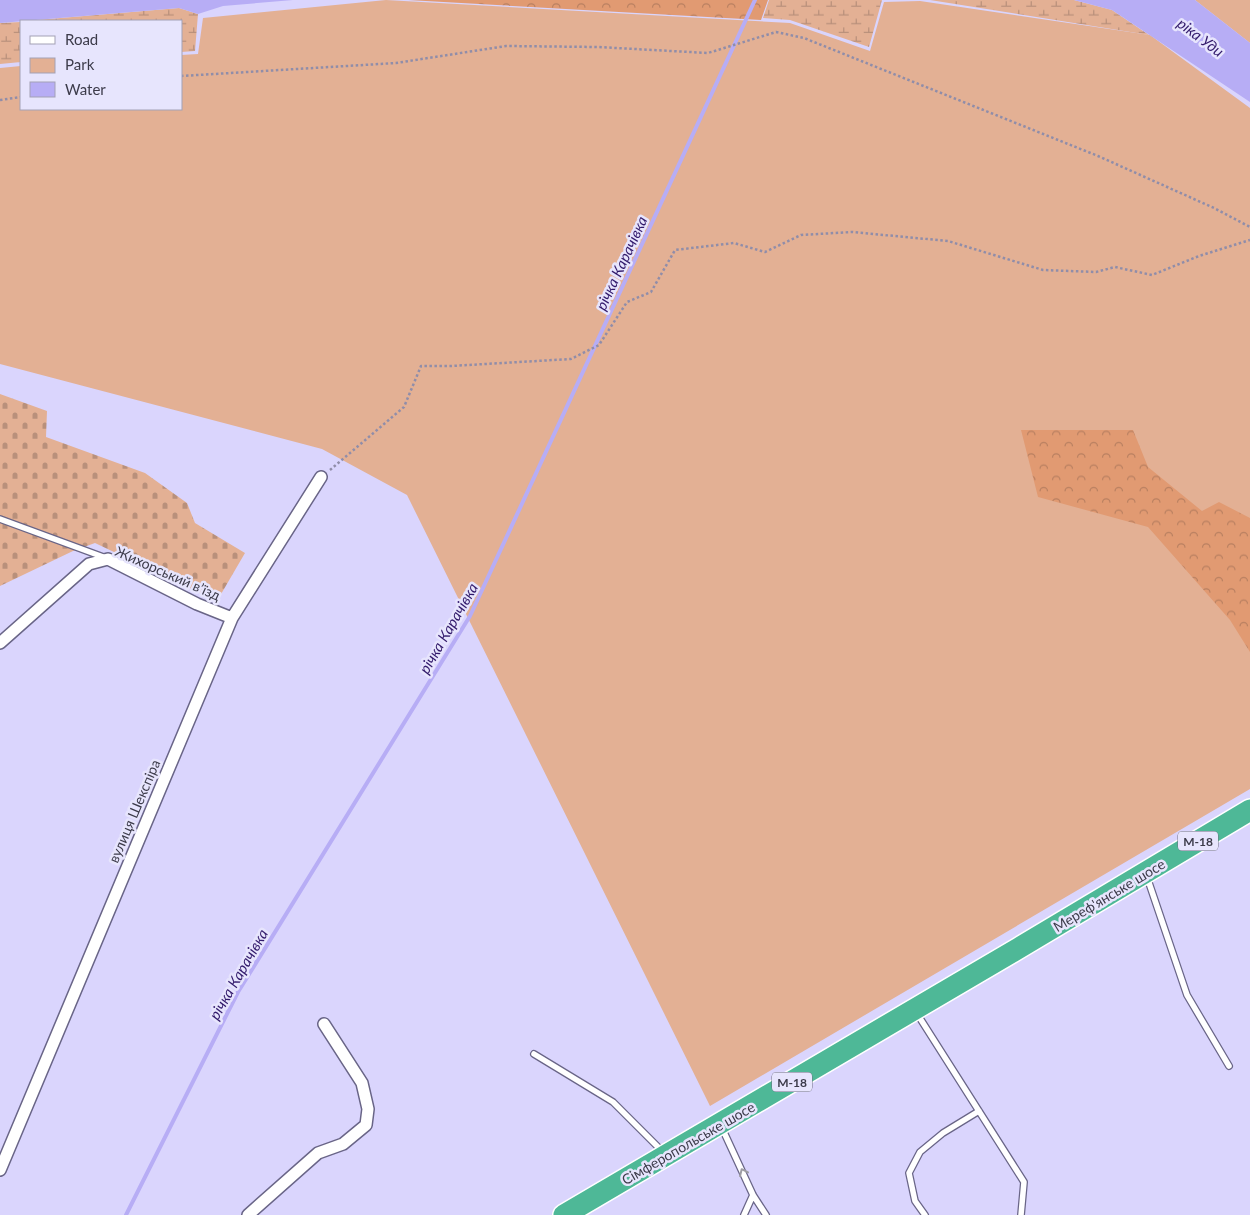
<svg xmlns="http://www.w3.org/2000/svg" width="1250" height="1215" font-family="Lato,sans-serif">
	<style>
		.green { fill: #e3b094 }
		.forest { fill: url(#forest-crowns) }
		.wetland { fill: url(#wetland-marsh) }
		.cemetery { fill: url(#cemetery-stones) }
		.water { fill: #b7adf5 }
		.lines { fill: none; stroke-linecap: round; stroke-linejoin: round }
		.stream { stroke: #b7adf5; stroke-width: 4 }
		.lane-casing { stroke: #696587; stroke-width: 8 }
		.street-casing { stroke: #696587; stroke-width: 14 }
		.highway-casing { stroke: #fff; stroke-width: 24 }
		.path { stroke: #908da9; stroke-width: 2.5; stroke-dasharray: 2.5 2.5; stroke-linecap: butt }
		.lane { stroke: #fff; stroke-width: 5.5 }
		.street { stroke: #fff; stroke-width: 11 }
		.highway { stroke: #4eb897; stroke-width: 21 }
		.oneway { stroke: #9e9da4 }
		.labels { text-anchor: middle; dominant-baseline: central; stroke-width: 5; stroke-linejoin: round; paint-order: stroke }
		.shield { fill: #e7e5fd; stroke: #6f6e80; stroke-width: 1 }
		.shield-label { font-size: 12px; font-weight: bold; fill: #3c3b4a }
		.street-label { font-size: 14px; fill: #3c3b4a; stroke: #e7e5fd }
		.water-label { font-size: 15px; font-style: italic; fill: #321a6b; stroke: #e7e5fd }
	</style>
	<defs>
		<pattern id="forest-crowns" width="20" height="18" patternUnits="userSpaceOnUse" patternTransform="scale(1.25)"><rect width="20" height="18" fill="#e19a72"/><path d="M2 6a3 3 0 1 1 6 0M12 15a3 3 0 1 1 6 0" fill="none" stroke="#b87f60"/></pattern>
		<pattern id="wetland-marsh" width="20" height="14" patternUnits="userSpaceOnUse" patternTransform="scale(1.25)"><rect width="20" height="14" fill="#e3b094"/><path d="M1 5h8M5 5V1M11 12h8M15 12V8" fill="none" stroke="#b9907b"/></pattern>
		<pattern id="cemetery-stones" width="16" height="16" patternUnits="userSpaceOnUse" patternTransform="scale(1.25)"><rect width="16" height="16" fill="#e3b094"/><path d="M2 7V4a2 2 0 0 1 4 0v3zM10 15v-3a2 2 0 0 1 4 0v3z" fill="#b9907b"/></pattern>
	</defs>
	<rect width="100%" height="100%" fill="#dad5fd"/>
	<path class="green" d="M 386,0 L 790,23 L 870,51 L 884,2 L 920,1 L 1150,35 L 1250,108 L 1250,789 L 710,1106 L 407,495 L 322,449 L 0,364 L 0,68 L 21,66 L 21,109 L 181,109 L 181,55 L 198,54 L 203,18 Z
		M 1195,0 L 1250,0 L 1250,43 Z"/>
	<path class="forest" d="M 408,0 L 768,0 L 761,20 Z
		M 1021,430 L 1133,430 L 1148,467 L 1202,511 L 1219,502 L 1250,518 L 1250,652 L 1230,620 L 1148,527 L 1038,497 Z"/>
	<path class="wetland" d="M 769,0 L 882,0 L 869,47 L 790,20 L 763,18 Z
		M 930,0 L 1074,0 L 1112,10 L 1149,35 Z
		M 179,8 L 198,14 L 195,51 L 181,52 L 181,21 L 25,21 Z
		M 21,22 L 21,62 L 0,64 L 0,23 Z"/>
	<path class="cemetery" d="M 0,394 L 47,411 L 46,437 L 145,473 L 187,503 L 195,523 L 245,553 L 217,601 L 95,543 L 73,551 L 0,586 Z"/>
	<path class="water" d="M 0,0 L 293,0 L 223,6 L 198,14 L 179,8 L 0,23 Z
		M 1074,0 L 1195,0 L 1250,43 L 1250,102 L 1112,10 Z"/>
	<g class="lines">
		<path class="stream" d="M 126,1215 L 238,992 L 470,616 L 755,0"/>
		<g class="lane-casing">
			<path id="lane" d="M 0,519 L 106,558
				M 1147,877 L 1187,995 L 1229,1066
				M 916,1012 L 1024,1182 L 1021,1215
				M 534,1054 L 613,1102 L 663,1152
				M 722,1128 L 753,1195 L 766,1215
				M 744,1215 L 753,1195
				M 925,1215 L 915,1201 L 909,1173 L 920,1152 L 943,1133 L 979,1111"/>
		</g>
		<g class="street-casing">
			<path id="street" d="M 0,643 L 89,564 L 108,559 L 197,604 L 232,618
				M 0,1170 L 232,618 L 321,477
				M 248,1215 L 318,1153 L 343,1144 L 366,1125 L 368,1109 L 362,1083 L 324,1024"/>
		</g>
		<g class="highway-casing">
			<path id="highway" d="M 564,1215 L 1019,948 L 1250,810"/>
		</g>
		<path class="path" d="M 181,76 L 396,63 L 506,46 L 598,47 L 708,53 L 776,32 L 804,38 L 1098,156 L 1214,208 L 1250,227
			M 0,100 L 21,97
			M 330,470 L 404,407 L 421,366 L 451,366 L 571,359 L 599,345 L 627,302 L 651,292 L 675,250 L 734,243 L 765,252 L 801,235 L 852,232 L 948,241 L 1043,270 L 1096,272 L 1115,267 L 1152,275 L 1199,256 L 1250,240"/>
		<use href="#lane" class="lane"/>
		<use href="#street" class="street"/>
		<use href="#highway" class="highway"/>
	</g>
	<defs><path id="oneway-chevron" d="M-2-3.5L2.5 0L-2 3.5" fill="none" stroke-width="1.6" stroke-linecap="round" stroke-linejoin="round" transform="scale(1.25)"/></defs>
	<use class="oneway" href="#oneway-chevron" transform="translate(743 1172) rotate(-115)"/>
	<g class="labels">
		<g class="shield">
			<rect x="1178" y="831.5" width="40" height="19" rx="4"/>
			<rect x="772" y="1072.5" width="40" height="19" rx="4"/>
		</g>
		<g class="shield-label">
			<text x="1198" y="841">М-18</text>
			<text x="792" y="1082">М-18</text>
		</g>
		<g class="street-label">
			<text transform="translate(168 573) rotate(24)">Жихорський в’їзд</text>
			<text transform="translate(134 811) rotate(-67)">вулиця Шекспіра</text>
			<text transform="translate(1109 895) rotate(-31)">Мереф'янське шосе</text>
			<text transform="translate(688 1143) rotate(-30)">Сімферопольське шосе</text>
		</g>
		<g class="water-label">
			<text transform="translate(1201 37) rotate(37)">ріка Уди</text>
			<text transform="translate(621 263) rotate(-65)">річка Карачівка</text>
			<text transform="translate(448 628) rotate(-60)">річка Карачівка</text>
			<text transform="translate(238 974) rotate(-60)">річка Карачівка</text>
		</g>
	</g>
	<rect x="20" y="20" width="162" height="90" fill="#e7e5fd" stroke="#a3a1b5"/>
	<rect x="30" y="36" width="25" height="8" fill="#ffffff" stroke="#a3a1b5"/>
	<text x="65" y="45" font-size="15" fill="#3c3b4a">Road</text>
	<rect x="30" y="58" width="25" height="15" fill="#e3b094" stroke="#a3a1b5"/>
	<text x="65" y="70" font-size="15" fill="#3c3b4a">Park</text>
	<rect x="30" y="82" width="25" height="15" fill="#b7adf5" stroke="#a3a1b5"/>
	<text x="65" y="95" font-size="15" fill="#3c3b4a">Water</text>
</svg>
